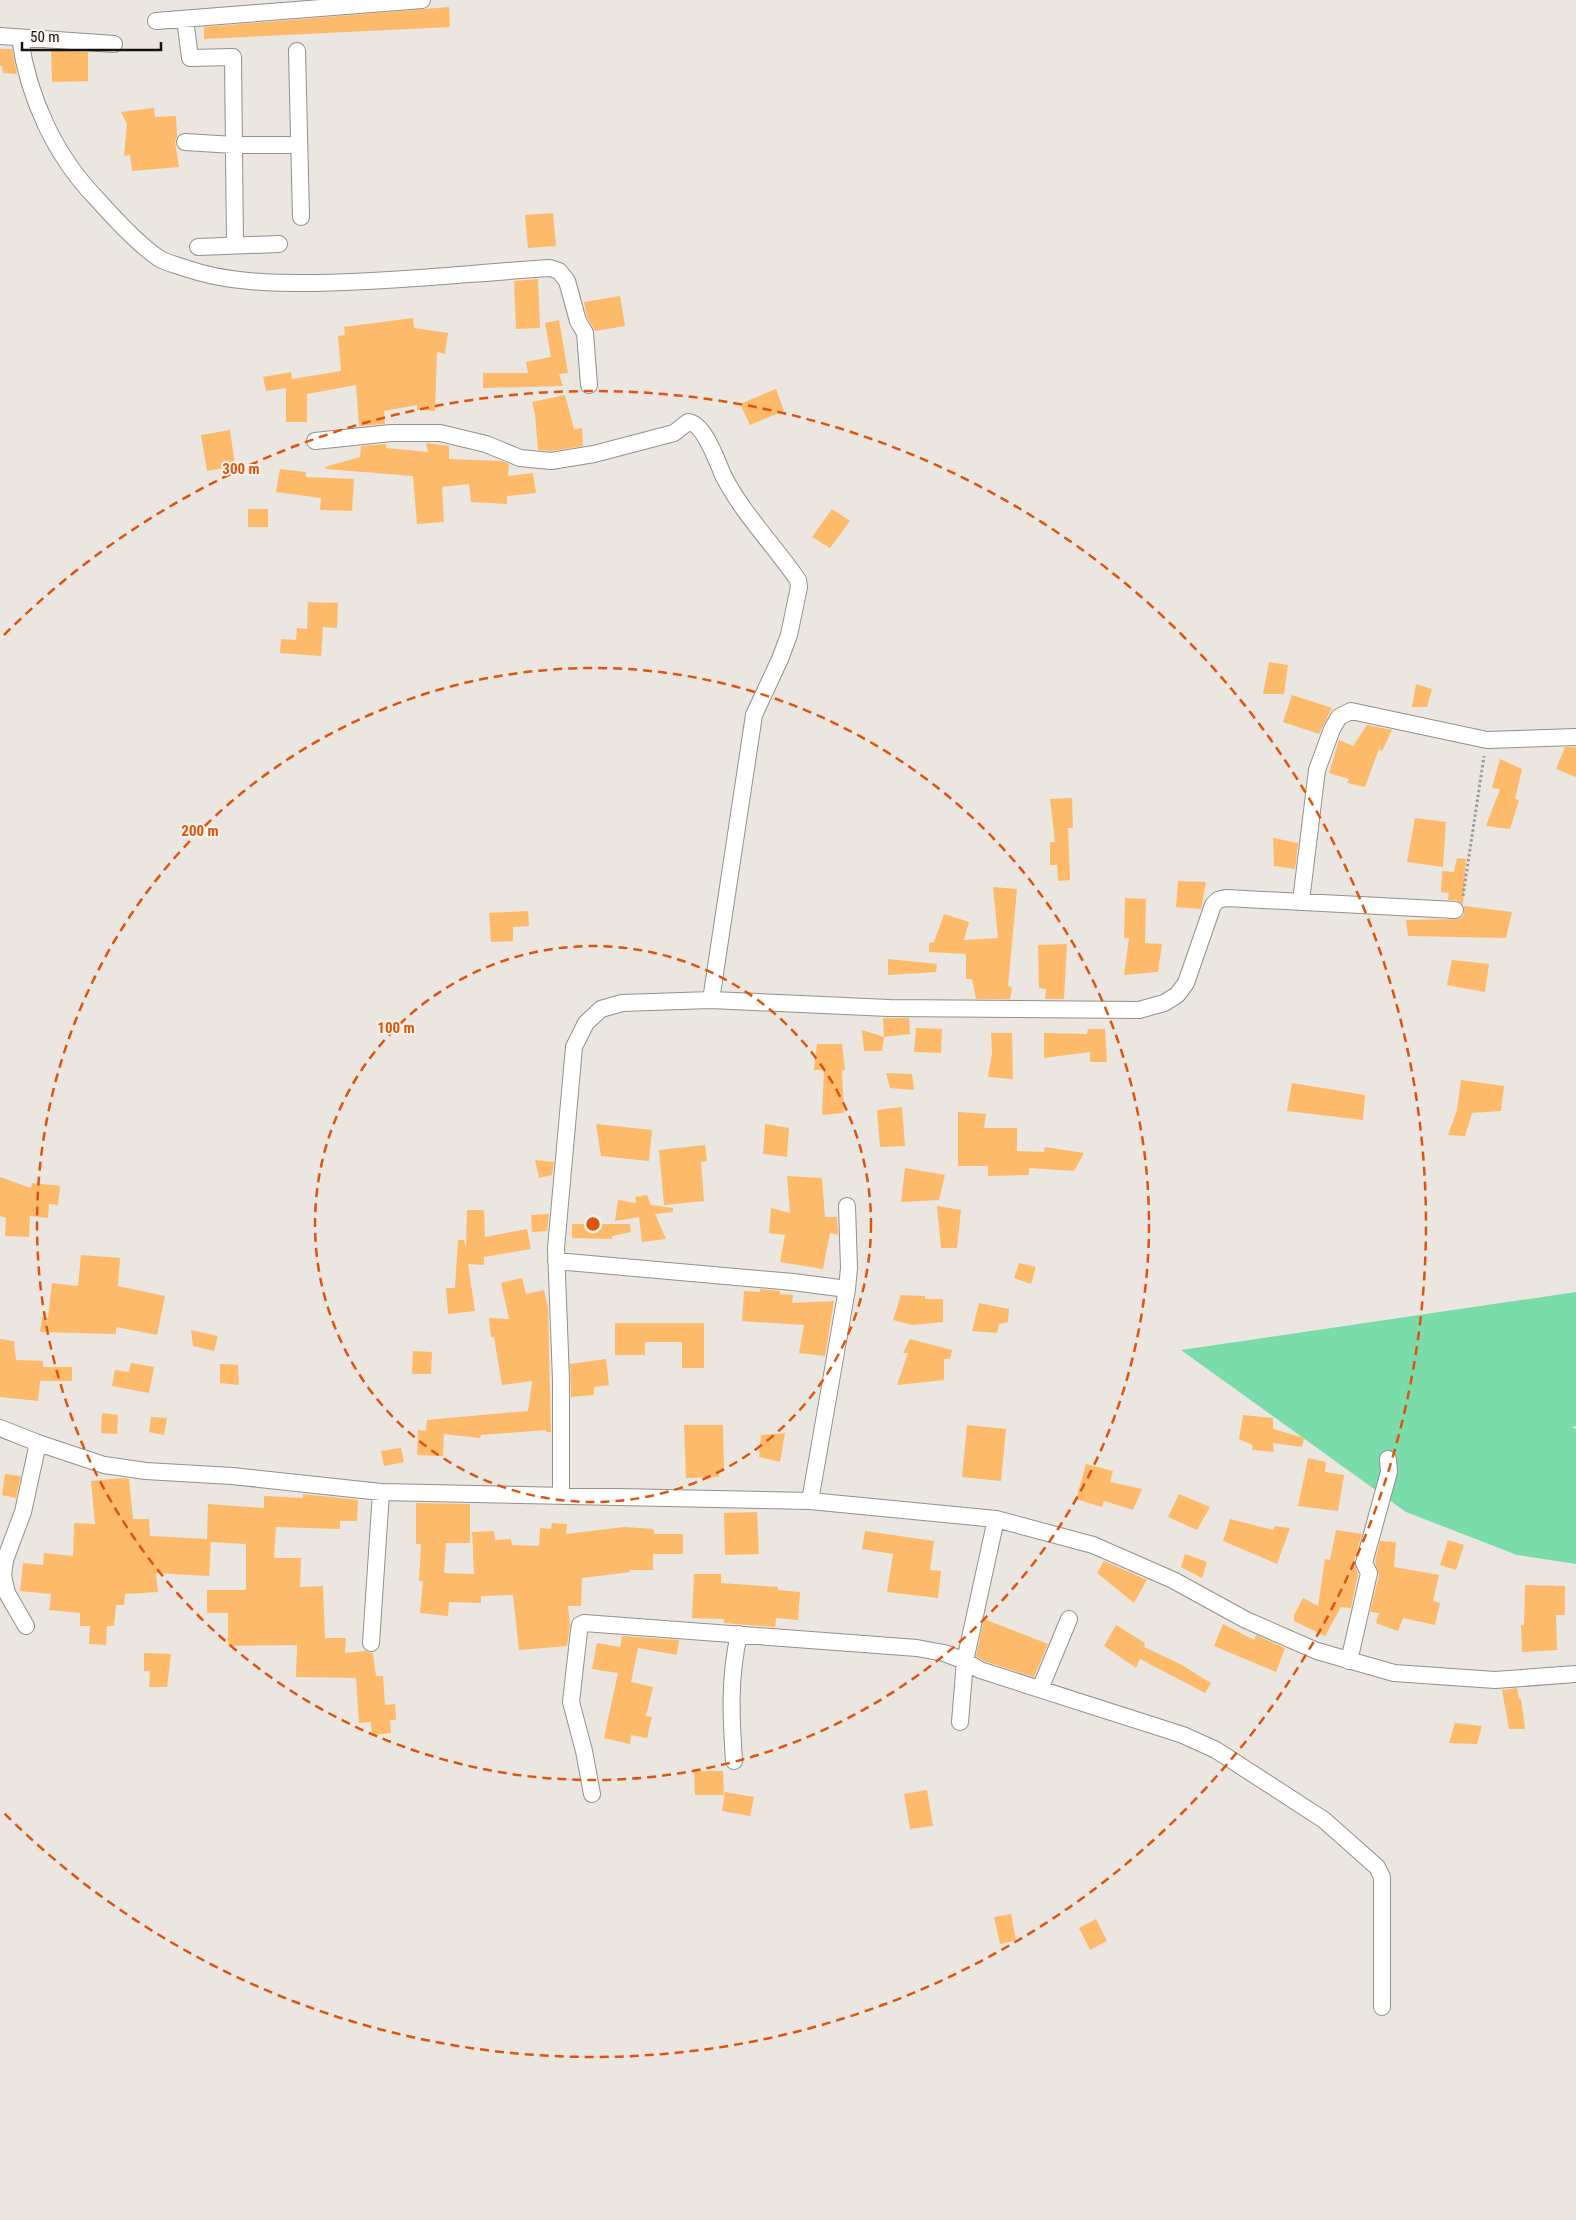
<svg xmlns="http://www.w3.org/2000/svg" width="1576" height="2220" font-family="'Roboto Condensed',sans-serif">
	<style>
		.green { fill: #7adcab }
		.building { fill: #fdba6b }
		.lines { fill: none; stroke-linecap: round; stroke-linejoin: round }
		.street-casing { stroke: #94908a; stroke-width: 18 }
		.path { stroke: #9e9a95; stroke-width: 3; stroke-dasharray: 2.5 2.5; stroke-linecap: butt }
		.street { stroke: #fff; stroke-width: 16 }
		.ring { fill: none; stroke: #dd550c; stroke-width: 2.5; stroke-dasharray: 9 6 }
		.centre { fill: #dd550c; stroke: #f8f3ed; stroke-width: 2.5 }
		.ring-label { font-size: 15px; text-anchor: middle; font-weight: bold; fill: #dd550c; stroke: #f8f3ed; stroke-width: 4; stroke-linejoin: round; paint-order: stroke }
	</style>
	<rect width="100%" height="100%" fill="#ebe6df"/>
	<path class="green" d="M 1576,1292 L 1576,1426 L 1572,1427 L 1576,1429 L 1576,1564 L 1517,1555 L 1406,1512 L 1181,1350 Z"/>
	<path class="building" d="M 449,7 L 450,27 L 204,39 L 204,27 Z
		M 0,49 L 12,49 L 17,74 L 3,73 L 2,66 L 0,66 Z
		M 51,50 L 88,52 L 88,81 L 52,82 Z
		M 154,108 L 155,117 L 176,116 L 177,136 L 175,142 L 179,167 L 132,171 L 130,155 L 124,156 L 127,124 L 121,112 Z
		M 553,213 L 556,246 L 528,248 L 525,215 Z
		M 538,279 L 540,328 L 516,329 L 514,281 Z
		M 620,296 L 625,326 L 595,331 L 587,317 L 584,302 Z
		M 413,318 L 414,328 L 448,333 L 445,354 L 437,352 L 435,411 L 417,410 L 417,405 L 384,411 L 385,424 L 359,426 L 356,385 L 307,394 L 307,422 L 286,422 L 286,388 L 266,391 L 263,377 L 291,372 L 292,379 L 341,371 L 338,336 L 345,335 L 344,327 Z
		M 559,320 L 568,373 L 559,374 L 563,386 L 483,388 L 483,373 L 528,373 L 526,362 L 551,357 L 545,323 Z
		M 776,389 L 784,411 L 750,425 L 740,404 Z
		M 565,395 L 574,429 L 582,428 L 583,446 L 551,451 L 538,450 L 535,414 L 532,402 Z
		M 230,430 L 235,466 L 207,471 L 201,435 Z
		M 426,443 L 449,446 L 449,459 L 502,461 L 509,464 L 508,476 L 533,473 L 536,493 L 507,496 L 507,504 L 471,502 L 469,484 L 442,487 L 444,522 L 417,524 L 413,476 L 326,469 L 325,467 L 360,457 L 361,446 L 386,444 L 386,448 L 428,452 Z
		M 280,469 L 306,472 L 306,477 L 354,479 L 352,511 L 320,510 L 321,498 L 276,492 Z
		M 248,509 L 268,509 L 268,527 L 248,527 Z
		M 832,509 L 850,521 L 830,548 L 812,537 Z
		M 308,602 L 338,603 L 337,628 L 323,627 L 321,656 L 280,653 L 281,639 L 296,640 L 297,628 L 307,629 Z
		M 1269,662 L 1288,665 L 1284,694 L 1263,694 Z
		M 1416,684 L 1432,689 L 1427,707 L 1412,707 Z
		M 1292,695 L 1332,708 L 1319,734 L 1283,722 Z
		M 1367,725 L 1392,730 L 1382,751 L 1379,749 L 1365,787 L 1347,783 L 1349,779 L 1329,773 L 1339,740 L 1353,746 Z
		M 1565,747 L 1576,747 L 1576,777 L 1556,769 Z
		M 1500,759 L 1522,769 L 1515,799 L 1519,800 L 1510,829 L 1486,826 L 1500,789 L 1492,788 Z
		M 1072,798 L 1073,828 L 1068,828 L 1070,880 L 1058,881 L 1057,865 L 1050,865 L 1050,842 L 1055,842 L 1050,799 Z
		M 1415,818 L 1446,822 L 1443,867 L 1407,862 Z
		M 1273,838 L 1298,843 L 1295,869 L 1274,866 Z
		M 1457,858 L 1466,859 L 1463,904 L 1456,900 L 1448,900 L 1449,893 L 1441,892 L 1442,871 L 1454,872 Z
		M 1178,881 L 1206,882 L 1201,909 L 1176,907 Z
		M 993,887 L 1017,889 L 1008,986 L 1012,987 L 1010,999 L 976,999 L 972,979 L 966,979 L 966,954 L 929,952 L 929,943 L 934,942 L 944,914 L 969,922 L 964,940 L 998,938 Z
		M 1125,898 L 1146,899 L 1145,943 L 1162,944 L 1158,972 L 1124,975 L 1129,938 L 1124,938 Z
		M 1464,906 L 1512,912 L 1506,938 L 1408,936 L 1406,920 L 1459,919 L 1464,915 Z
		M 528,911 L 529,926 L 513,927 L 513,941 L 491,942 L 489,913 Z
		M 1067,944 L 1064,999 L 1045,999 L 1046,989 L 1039,988 L 1038,945 Z
		M 888,959 L 937,964 L 936,972 L 888,975 Z
		M 1452,960 L 1489,964 L 1485,992 L 1447,985 Z
		M 883,1018 L 909,1018 L 910,1034 L 884,1037 Z
		M 916,1028 L 942,1029 L 941,1053 L 914,1052 Z
		M 1088,1029 L 1105,1029 L 1107,1062 L 1090,1062 L 1090,1052 L 1044,1058 L 1044,1033 L 1087,1034 Z
		M 862,1030 L 884,1037 L 882,1051 L 864,1051 Z
		M 991,1033 L 1012,1033 L 1013,1079 L 988,1077 L 992,1053 Z
		M 817,1044 L 842,1044 L 845,1070 L 842,1070 L 844,1113 L 822,1115 L 824,1070 L 814,1070 Z
		M 886,1073 L 912,1074 L 914,1090 L 890,1088 Z
		M 1461,1080 L 1504,1086 L 1501,1111 L 1472,1113 L 1465,1136 L 1448,1135 L 1457,1110 Z
		M 1292,1083 L 1365,1095 L 1363,1120 L 1287,1111 Z
		M 902,1107 L 905,1146 L 880,1147 L 877,1110 Z
		M 958,1112 L 986,1114 L 984,1128 L 1017,1128 L 1017,1151 L 1044,1152 L 1045,1147 L 1084,1153 L 1074,1171 L 1029,1168 L 1029,1175 L 988,1176 L 988,1166 L 958,1166 Z
		M 596,1124 L 652,1130 L 649,1161 L 601,1156 Z
		M 765,1124 L 789,1128 L 787,1157 L 763,1154 Z
		M 705,1145 L 707,1161 L 701,1162 L 704,1201 L 664,1205 L 659,1150 Z
		M 535,1160 L 554,1162 L 552,1175 L 539,1178 Z
		M 905,1168 L 945,1175 L 939,1200 L 901,1202 Z
		M 787,1176 L 822,1178 L 825,1217 L 837,1217 L 838,1235 L 830,1233 L 823,1269 L 780,1262 L 785,1235 L 769,1233 L 771,1208 L 790,1213 Z
		M 0,1177 L 31,1188 L 32,1183 L 60,1186 L 58,1205 L 49,1204 L 48,1218 L 30,1216 L 29,1237 L 5,1236 L 6,1218 L 0,1216 Z
		M 647,1195 L 651,1205 L 673,1208 L 673,1212 L 655,1214 L 666,1239 L 642,1242 L 639,1217 L 615,1221 L 618,1200 L 636,1203 L 635,1197 Z
		M 937,1206 L 961,1210 L 957,1248 L 941,1248 Z
		M 467,1210 L 484,1210 L 485,1237 L 527,1229 L 531,1249 L 484,1257 L 484,1265 L 468,1264 L 475,1311 L 448,1314 L 446,1288 L 455,1288 L 458,1240 L 464,1240 L 465,1245 L 466,1245 Z
		M 549,1214 L 547,1231 L 532,1232 L 531,1215 Z
		M 572,1224 L 630,1224 L 631,1232 L 612,1236 L 612,1239 L 572,1238 Z
		M 81,1255 L 120,1258 L 118,1286 L 165,1296 L 157,1335 L 116,1327 L 116,1334 L 40,1332 L 42,1317 L 48,1318 L 52,1283 L 78,1286 Z
		M 1019,1263 L 1036,1267 L 1031,1284 L 1014,1278 Z
		M 522,1278 L 526,1294 L 544,1290 L 548,1308 L 551,1432 L 546,1432 L 546,1430 L 481,1435 L 480,1438 L 444,1434 L 443,1456 L 417,1455 L 418,1430 L 426,1431 L 427,1420 L 528,1411 L 532,1381 L 502,1385 L 494,1337 L 491,1337 L 489,1318 L 509,1319 L 501,1283 Z
		M 760,1289 L 780,1291 L 780,1294 L 793,1295 L 792,1303 L 834,1301 L 825,1356 L 799,1353 L 804,1325 L 742,1321 L 744,1291 L 760,1292 Z
		M 901,1295 L 925,1296 L 925,1299 L 943,1299 L 943,1322 L 913,1325 L 893,1320 Z
		M 979,1303 L 1009,1309 L 1008,1322 L 999,1324 L 997,1333 L 972,1331 Z
		M 615,1323 L 704,1323 L 704,1368 L 682,1368 L 682,1342 L 645,1342 L 645,1355 L 615,1355 Z
		M 191,1330 L 218,1336 L 214,1351 L 193,1346 Z
		M 0,1339 L 14,1341 L 16,1360 L 43,1361 L 43,1367 L 72,1367 L 72,1381 L 40,1381 L 38,1401 L 0,1397 Z
		M 910,1339 L 952,1350 L 950,1359 L 944,1359 L 944,1380 L 897,1385 L 908,1353 L 903,1353 Z
		M 413,1351 L 432,1352 L 431,1374 L 412,1374 Z
		M 606,1359 L 609,1385 L 594,1387 L 594,1395 L 571,1397 L 570,1364 Z
		M 131,1363 L 154,1367 L 149,1393 L 112,1386 L 115,1370 L 129,1372 Z
		M 220,1364 L 238,1365 L 239,1385 L 220,1383 Z
		M 102,1413 L 118,1415 L 117,1434 L 101,1433 Z
		M 1243,1415 L 1273,1418 L 1273,1429 L 1304,1438 L 1302,1447 L 1273,1443 L 1274,1452 L 1252,1450 L 1253,1445 L 1239,1439 Z
		M 151,1417 L 167,1418 L 164,1435 L 149,1432 Z
		M 684,1425 L 723,1425 L 724,1471 L 718,1471 L 719,1477 L 686,1478 Z
		M 967,1425 L 1006,1429 L 1001,1481 L 962,1477 Z
		M 785,1433 L 780,1462 L 759,1457 L 761,1435 Z
		M 401,1448 L 404,1462 L 384,1466 L 381,1451 Z
		M 1308,1458 L 1326,1462 L 1325,1472 L 1344,1475 L 1338,1511 L 1298,1506 Z
		M 1086,1464 L 1113,1471 L 1110,1482 L 1142,1489 L 1133,1510 L 1104,1501 L 1102,1507 L 1076,1499 Z
		M 5,1474 L 21,1476 L 16,1498 L 2,1495 Z
		M 123,1478 L 129,1479 L 133,1519 L 149,1519 L 150,1536 L 207,1539 L 208,1504 L 264,1508 L 264,1496 L 303,1498 L 303,1494 L 358,1500 L 357,1521 L 340,1521 L 340,1529 L 276,1527 L 274,1558 L 301,1558 L 300,1587 L 323,1586 L 325,1638 L 346,1638 L 345,1653 L 365,1651 L 373,1653 L 376,1676 L 383,1676 L 385,1705 L 395,1704 L 396,1720 L 390,1720 L 391,1733 L 372,1735 L 371,1722 L 359,1723 L 356,1678 L 296,1677 L 297,1645 L 228,1646 L 228,1613 L 207,1613 L 207,1590 L 246,1590 L 246,1544 L 211,1542 L 209,1576 L 156,1573 L 158,1592 L 125,1594 L 124,1605 L 116,1605 L 114,1626 L 107,1626 L 106,1645 L 89,1644 L 90,1626 L 80,1626 L 80,1613 L 49,1610 L 51,1594 L 20,1591 L 23,1563 L 43,1565 L 44,1553 L 73,1556 L 74,1523 L 95,1524 L 91,1481 Z
		M 1179,1494 L 1210,1507 L 1197,1530 L 1168,1517 Z
		M 416,1503 L 470,1504 L 470,1543 L 446,1543 L 444,1573 L 474,1574 L 472,1532 L 494,1531 L 495,1540 L 511,1539 L 512,1545 L 539,1546 L 540,1528 L 551,1529 L 552,1523 L 567,1524 L 566,1534 L 624,1527 L 654,1529 L 654,1534 L 683,1534 L 683,1554 L 653,1554 L 653,1570 L 629,1570 L 630,1572 L 582,1578 L 581,1606 L 568,1606 L 570,1625 L 567,1646 L 519,1650 L 513,1595 L 481,1596 L 481,1603 L 449,1602 L 448,1616 L 420,1613 L 423,1581 L 419,1581 L 421,1544 L 416,1544 Z
		M 757,1512 L 759,1554 L 725,1555 L 724,1513 Z
		M 1230,1519 L 1273,1530 L 1275,1526 L 1290,1528 L 1277,1564 L 1223,1541 Z
		M 1336,1530 L 1362,1534 L 1354,1561 L 1358,1574 L 1351,1608 L 1341,1607 L 1325,1636 L 1294,1621 L 1294,1615 L 1303,1598 L 1318,1606 L 1325,1559 L 1330,1560 Z
		M 865,1531 L 934,1541 L 930,1570 L 941,1571 L 938,1598 L 887,1592 L 893,1554 L 862,1549 Z
		M 1448,1540 L 1464,1545 L 1456,1570 L 1440,1565 Z
		M 1380,1541 L 1396,1542 L 1394,1567 L 1439,1575 L 1433,1601 L 1440,1603 L 1435,1625 L 1403,1618 L 1398,1631 L 1376,1623 L 1379,1613 L 1370,1612 L 1379,1575 L 1375,1562 Z
		M 1185,1554 L 1207,1562 L 1202,1578 L 1181,1567 Z
		M 1104,1561 L 1147,1580 L 1134,1603 L 1097,1573 Z
		M 694,1574 L 721,1574 L 721,1583 L 778,1587 L 778,1590 L 800,1592 L 798,1620 L 776,1618 L 775,1627 L 724,1623 L 724,1619 L 692,1618 Z
		M 1525,1585 L 1565,1586 L 1565,1615 L 1556,1615 L 1557,1650 L 1522,1652 L 1521,1625 L 1524,1625 Z
		M 984,1619 L 1048,1644 L 1034,1677 L 984,1661 L 976,1656 Z
		M 1223,1624 L 1254,1640 L 1256,1635 L 1285,1648 L 1276,1672 L 1214,1646 Z
		M 1116,1625 L 1145,1643 L 1144,1647 L 1180,1664 L 1211,1683 L 1205,1693 L 1140,1659 L 1136,1668 L 1104,1646 Z
		M 622,1636 L 679,1640 L 677,1655 L 638,1648 L 631,1682 L 653,1687 L 646,1716 L 652,1717 L 647,1738 L 631,1735 L 630,1744 L 604,1738 L 618,1673 L 592,1669 L 597,1643 L 620,1647 Z
		M 144,1653 L 171,1654 L 167,1687 L 149,1687 L 150,1671 L 144,1671 Z
		M 1517,1688 L 1519,1699 L 1521,1699 L 1525,1729 L 1509,1729 L 1502,1690 Z
		M 1455,1723 L 1482,1726 L 1477,1744 L 1449,1743 Z
		M 694,1771 L 723,1771 L 724,1795 L 695,1795 Z
		M 927,1790 L 933,1826 L 910,1829 L 904,1794 Z
		M 725,1792 L 754,1797 L 750,1816 L 722,1811 Z
		M 1011,1914 L 1016,1940 L 1000,1944 L 994,1917 Z
		M 1096,1919 L 1107,1941 L 1090,1950 L 1079,1928 Z"/>
	<g class="lines">
		<g class="street-casing">
			<path id="street" d="M 185,19 L 190,58 L 233,57 L 235,245
				M 156,21 L 422,0
				M 0,36 L 114,44
				M 20,38 C 28,97 55,156 97,199 C 113,217 140,246 160,259 C 167,263 177,265 185,268 C 228,283 271,283 316,283 C 394,282 472,273 550,268 L 559,271 L 567,281 L 578,321 L 585,333 L 589,385
				M 297,51 L 301,217
				M 185,142 L 234,145 L 299,145
				M 198,247 L 279,244
				M 315,441 L 391,433 L 440,433 L 486,444 L 520,458 L 551,461 L 594,454 L 674,433 L 688,422 C 704,423 717,461 723,475 C 742,513 774,545 798,580 L 799,587 L 789,635 L 780,659 L 754,715 L 711,1000
				M 1301,901 L 1317,770 L 1332,729 L 1339,717 L 1351,711 L 1487,740 L 1576,737
				M 556,1261 L 793,1282 L 847,1289
				M 0,1428 L 38,1443 L 104,1465 L 146,1471 L 232,1476 L 381,1492 L 810,1501 L 996,1519 L 1093,1545 L 1173,1580 L 1246,1620 L 1317,1651 L 1394,1673 L 1495,1680 L 1576,1674
				M 561,1495 L 561,1380 L 556,1248 L 574,1047 L 586,1023 L 601,1009 L 622,1003 L 711,1000 L 889,1008 L 1139,1010 L 1164,1003 L 1177,995 L 1186,983 L 1213,905 L 1218,900 L 1226,898 L 1455,910
				M 810,1501 L 847,1289 L 849,1268 L 847,1206
				M 996,1519 L 965,1661 L 980,1670 L 1183,1735 L 1216,1750 L 1324,1820 L 1377,1867 L 1382,1877 L 1382,2007
				M 26,1626 L 7,1593 L 3,1576 L 5,1560 L 23,1512 L 38,1443
				M 371,1643 L 381,1492
				M 1349,1661 L 1369,1573 L 1364,1563 L 1389,1472 L 1388,1459
				M 1040,1689 L 1069,1619
				M 734,1761 C 731,1716 729,1678 739,1634
				M 592,1794 L 584,1751 L 571,1702 L 579,1631 L 580,1625 L 584,1623 L 917,1648 L 944,1653 L 965,1661 L 960,1722"/>
		</g>
		<path class="path" d="M 1463,896 L 1484,756"/>
		<use href="#street" class="street"/>
	</g>
	<g class="ring">
		<circle cx="593" cy="1224" r="278"/>
		<circle cx="593" cy="1224" r="556"/>
		<path d="M4 635A833 833 0 1 1 4 1813"/>
	</g>
	<circle cx="593" cy="1224" r="8" class="centre"/>
	<g class="ring-label">
		<text x="241" y="474">300 m</text>
		<text x="200" y="836">200 m</text>
		<text x="396" y="1033">100 m</text>
	</g>
	<path d="M22 42v8h139v-8" fill="none" stroke="#131210" stroke-width="2.5"/>
	<text x="30" y="42" font-size="15" fill="#131210" stroke="#f8f3ed" stroke-width="4" paint-order="stroke">50 m</text>
</svg>
